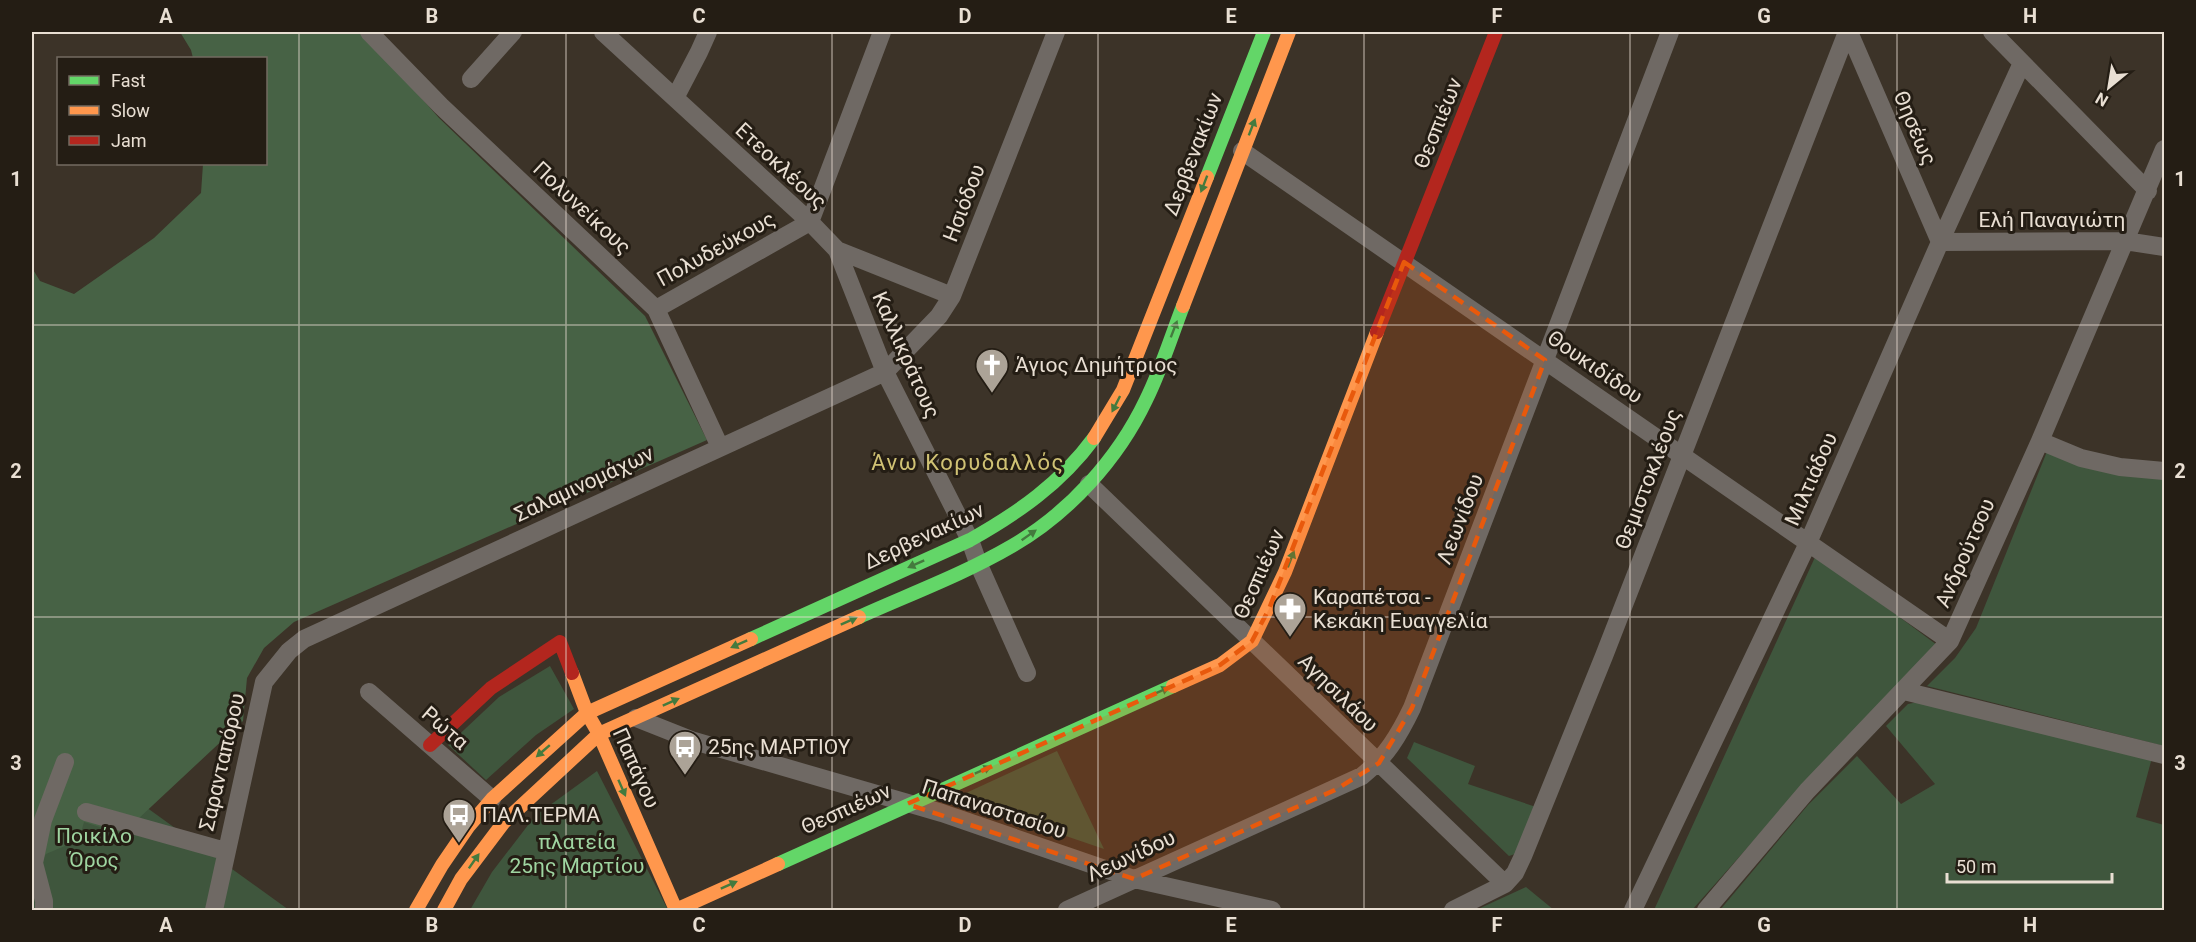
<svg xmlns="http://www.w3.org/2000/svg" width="2196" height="942" font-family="Roboto,sans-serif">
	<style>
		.green { fill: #3f563d }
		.forest { fill: #476245 }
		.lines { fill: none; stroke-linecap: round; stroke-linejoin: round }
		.street { stroke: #6f6964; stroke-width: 18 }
		.fast { stroke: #63d668; stroke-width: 14 }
		.slow { stroke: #ff974d; stroke-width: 14 }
		.jam { stroke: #b3261e; stroke-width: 14 }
		.oneway { fill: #447a3e }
		.marked { fill: #e8590c; fill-opacity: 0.2; stroke: #e8590c; stroke-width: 4.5; stroke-dasharray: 12 8; stroke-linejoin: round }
		.grid { fill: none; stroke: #e9dfd3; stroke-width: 1.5; stroke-opacity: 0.55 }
		.labels { text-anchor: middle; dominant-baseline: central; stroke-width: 6; stroke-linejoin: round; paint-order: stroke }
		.street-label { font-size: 21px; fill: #e9dfd3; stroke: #241d14 }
		.poi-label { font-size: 21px; fill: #e9dfd3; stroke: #241d14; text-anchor: start }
		.park-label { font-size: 21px; fill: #9fd5a1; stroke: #241d14 }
		.neighbourhood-label { font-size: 22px; letter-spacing: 1.5px; fill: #d0c274; stroke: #241d14 }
		.neatline { fill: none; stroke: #e9dfd3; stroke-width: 2 }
		.grid-label { font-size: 20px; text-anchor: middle; font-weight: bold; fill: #e9dfd3 }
	</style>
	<rect width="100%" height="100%" fill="#3c3328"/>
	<path class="green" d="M 2048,449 L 2164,472 L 2164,746 L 1927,686 L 1955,658 L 1976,628 Z
		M 1816,555 L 1937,645 L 1797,792 L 1692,910 L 1654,910 Z
		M 550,666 L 574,709 L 536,735 L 486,780 L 448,745 L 499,697 Z
		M 1923,701 L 2153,754 L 2136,817 L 2164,825 L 2164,910 L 1720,910 L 1808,805 L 1857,756 L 1901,804 L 1935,784 L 1886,726 L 1908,704 Z
		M 32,725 L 289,910 L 32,910 Z
		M 1414,742 L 1475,766 L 1468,784 L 1536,807 L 1518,853 L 1509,856 L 1407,758 Z
		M 1057,751 L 1104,849 L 955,798 Z
		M 597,771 L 668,910 L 470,910 L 492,872 L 535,816 Z
		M 1526,887 L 1554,910 L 1476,910 Z"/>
	<path class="forest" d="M 180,32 L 363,32 L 439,118 L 645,316 L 707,440 L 294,622 L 264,648 L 247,678 L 243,721 L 122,834 L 84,822 L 79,840 L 46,854 L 32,879 L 32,268 L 40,281 L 74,294 L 154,238 L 201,193 L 203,164 L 266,164 L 266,58 L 193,58 L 191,50 Z"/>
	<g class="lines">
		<path class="street" d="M 369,32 L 441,106 L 656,309 L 720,447
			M 603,32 L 810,222 L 837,250 L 952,296
			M 1849,32 L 1940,242 L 2125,241 L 2164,247
			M 1992,32 L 2148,191
			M 471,79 L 513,32
			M 675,98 L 699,52 L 708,32
			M 1242,151 L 1950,641
			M 837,250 L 885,372 L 970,540 L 978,563 L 1027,673
			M 656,309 L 810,222 L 882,32
			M 2040,441 L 2081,458 L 2120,467 L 2164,471
			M 1089,484 L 1505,884
			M 1904,691 L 2164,755
			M 369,692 L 492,799
			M 636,718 L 694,741 L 942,813 L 1134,879 L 1272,910
			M 86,812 L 225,851
			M 44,910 L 44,901 L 34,863 L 43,820 L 65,762
			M 214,910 L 264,682 L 289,651 L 304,639 L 885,372 L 939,316 L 952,296 L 1056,32
			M 1067,910 L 1362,776 C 1386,757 1399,735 1412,708 L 1670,32
			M 1453,910 L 1505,884 L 1515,873 L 1523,856 L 1604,656 L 1847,32
			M 1633,910 L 1808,543 L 1940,242 L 2022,63
			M 1706,910 L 1807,791 L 1950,641 L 2040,441 L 2164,149"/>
		<path class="fast" d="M 1207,177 L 1264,32
			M 859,617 C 910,594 964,574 1012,546 C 1069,513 1118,459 1146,400 C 1161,370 1171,337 1183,306
			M 751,639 L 970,540 C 1018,513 1061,483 1094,438
			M 778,864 L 1173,686"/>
		<path class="slow" d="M 1183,306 L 1289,32
			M 1094,438 L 1123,390 L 1207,177
			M 572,673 L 587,713 L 599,734 L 676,910 L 778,864
			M 1173,686 L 1220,665 L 1252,641 L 1285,572 L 1377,332
			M 416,910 L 442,865 L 468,827 L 492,799 L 587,713 L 751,639
			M 444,910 L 461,879 L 504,822 L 599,734 L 859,617"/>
		<path class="jam" d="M 1377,332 L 1496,32
			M 430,745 L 491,688 L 560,642 L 572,673"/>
	</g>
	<defs><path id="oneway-solid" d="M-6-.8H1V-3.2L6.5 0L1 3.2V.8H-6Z" transform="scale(1.5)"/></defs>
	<g class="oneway">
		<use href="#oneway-solid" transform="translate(1252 127) rotate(-69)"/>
		<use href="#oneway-solid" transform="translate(1204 184) rotate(111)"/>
		<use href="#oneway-solid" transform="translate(1174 329) rotate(-69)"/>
		<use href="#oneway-solid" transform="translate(1116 404) rotate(117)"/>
		<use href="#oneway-solid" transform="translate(1029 535) rotate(-35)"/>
		<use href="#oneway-solid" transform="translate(1291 559) rotate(-69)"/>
		<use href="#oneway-solid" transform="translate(916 564) rotate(156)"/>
		<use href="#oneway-solid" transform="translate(849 621) rotate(-24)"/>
		<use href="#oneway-solid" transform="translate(739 644) rotate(156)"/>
		<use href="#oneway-solid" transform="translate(1161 691) rotate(-24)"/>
		<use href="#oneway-solid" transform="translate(671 702) rotate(-24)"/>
		<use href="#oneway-solid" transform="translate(543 751) rotate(139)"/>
		<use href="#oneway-solid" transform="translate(983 770) rotate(-24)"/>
		<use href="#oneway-solid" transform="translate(622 788) rotate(66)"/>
		<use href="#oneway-solid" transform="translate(474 861) rotate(-55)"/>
		<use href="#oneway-solid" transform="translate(729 885) rotate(-24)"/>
	</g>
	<path class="marked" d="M 1404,262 L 1545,360 L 1412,708 L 1379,763 L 1335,790 L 1134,879 L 907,804 L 1220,665 L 1252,641 L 1269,609 Z"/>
	<path class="grid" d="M 299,32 L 299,910M 566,32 L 566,910M 832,32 L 832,910M 1098,32 L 1098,910M 1364,32 L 1364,910M 1630,32 L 1630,910M 1897,32 L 1897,910M 32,325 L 2164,325M 32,617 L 2164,617"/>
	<defs>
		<g id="church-pin" transform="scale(1.725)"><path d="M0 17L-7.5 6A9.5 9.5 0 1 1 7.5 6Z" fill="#aca397" stroke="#241d14"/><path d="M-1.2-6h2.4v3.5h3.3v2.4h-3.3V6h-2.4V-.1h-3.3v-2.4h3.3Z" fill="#fff"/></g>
		<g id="pharmacy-pin" transform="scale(1.725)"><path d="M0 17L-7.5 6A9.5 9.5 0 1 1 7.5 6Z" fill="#aca397" stroke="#241d14"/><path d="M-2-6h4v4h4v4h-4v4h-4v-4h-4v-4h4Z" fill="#fff"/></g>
		<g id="bus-pin" transform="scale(1.725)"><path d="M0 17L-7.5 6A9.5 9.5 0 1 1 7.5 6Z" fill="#aca397" stroke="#241d14"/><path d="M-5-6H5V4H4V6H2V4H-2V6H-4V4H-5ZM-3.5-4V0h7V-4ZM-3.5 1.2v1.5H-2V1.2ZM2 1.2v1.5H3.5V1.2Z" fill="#fff"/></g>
	</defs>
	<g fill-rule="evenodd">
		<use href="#church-pin" x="992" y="365"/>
		<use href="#pharmacy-pin" x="1290" y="609"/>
		<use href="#bus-pin" x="685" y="747"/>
		<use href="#bus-pin" x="459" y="815"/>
	</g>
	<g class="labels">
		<g class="street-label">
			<text transform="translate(1438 123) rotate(-68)">Θεσπιέων</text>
			<text transform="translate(1915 128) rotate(67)">Θησέως</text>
			<text transform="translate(1193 154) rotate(-69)">Δερβενακίων</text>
			<text transform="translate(781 166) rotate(43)">Ετεοκλέους</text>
			<text transform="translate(964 203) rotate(-69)">Ησιόδου</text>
			<text transform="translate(582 208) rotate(43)">Πολυνείκους</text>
			<text x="2052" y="220">Ελή Παναγιώτη</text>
			<text transform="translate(716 249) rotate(-29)">Πολυδεύκους</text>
			<text transform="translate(906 355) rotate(66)">Καλλικράτους</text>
			<text transform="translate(1595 367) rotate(35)">Θουκιδίδου</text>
			<text transform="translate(1648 479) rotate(-69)">Θεμιστοκλέους</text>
			<text transform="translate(1811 479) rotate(-66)">Μιλτιάδου</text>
			<text transform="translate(584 484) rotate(-25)">Σαλαμινομάχων</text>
			<text transform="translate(1460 519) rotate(-69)">Λεωνίδου</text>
			<text transform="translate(924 536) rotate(-25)">Δερβενακίων</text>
			<text transform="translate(1965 553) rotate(-66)">Ανδρούτσου</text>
			<text transform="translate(1259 574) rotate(-66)">Θεσπιέων</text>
			<text transform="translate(1338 693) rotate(44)">Αγησιλάου</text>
			<text transform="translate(445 728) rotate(41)">Ρώτα</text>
			<text transform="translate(222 762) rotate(-77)">Σαρανταπόρου</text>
			<text transform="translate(636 768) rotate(66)">Παπάγου</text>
			<text transform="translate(846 809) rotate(-24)">Θεσπιέων</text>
			<text transform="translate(994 809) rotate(18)">Παπαναστασίου</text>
			<text transform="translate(1131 856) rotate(-25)">Λεωνίδου</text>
		</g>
		<g class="poi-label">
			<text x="1015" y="365">Άγιος Δημήτριος</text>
			<text x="1313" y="597">Καραπέτσα -<tspan x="1313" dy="24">Κεκάκη Ευαγγελία</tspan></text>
			<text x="708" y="747">25ης ΜΑΡΤΙΟΥ</text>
			<text x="482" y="815">ΠΑΛ.ΤΕΡΜΑ</text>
		</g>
		<g class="park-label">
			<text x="94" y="836">Ποικίλο<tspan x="94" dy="24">Όρος</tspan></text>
			<text x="577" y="842">πλατεία<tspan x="577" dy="24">25ης Μαρτίου</tspan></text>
		</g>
		<g class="neighbourhood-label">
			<text x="968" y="462">Άνω Κορυδαλλός</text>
		</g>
	</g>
	<rect width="2196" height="942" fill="none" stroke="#241d14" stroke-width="66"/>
	<rect x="57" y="57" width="210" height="108" fill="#241d14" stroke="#736b60" stroke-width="1.5"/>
	<rect x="69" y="76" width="30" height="9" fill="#63d668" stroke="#736b60" stroke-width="1.5"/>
	<text x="111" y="87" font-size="18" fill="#e9dfd3">Fast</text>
	<rect x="69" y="106" width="30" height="9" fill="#ff974d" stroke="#736b60" stroke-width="1.5"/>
	<text x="111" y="117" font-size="18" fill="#e9dfd3">Slow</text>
	<rect x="69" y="136" width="30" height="9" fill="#b3261e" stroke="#736b60" stroke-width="1.5"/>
	<text x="111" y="147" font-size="18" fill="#e9dfd3">Jam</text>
	<g transform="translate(2109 87) rotate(210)" stroke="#241d14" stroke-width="4.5" paint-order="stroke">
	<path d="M0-4.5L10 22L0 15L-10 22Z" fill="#e9dfd3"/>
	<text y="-9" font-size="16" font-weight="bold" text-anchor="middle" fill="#e9dfd3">N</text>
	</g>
	<path d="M1947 873v9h165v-9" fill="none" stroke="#e9dfd3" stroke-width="3"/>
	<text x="1956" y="873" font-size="18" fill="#e9dfd3" stroke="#241d14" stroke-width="4.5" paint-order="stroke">50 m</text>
	<rect x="33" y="33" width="2130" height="876" class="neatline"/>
	<g class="grid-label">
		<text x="166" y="23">A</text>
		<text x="432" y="23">B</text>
		<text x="699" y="23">C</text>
		<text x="965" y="23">D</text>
		<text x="1231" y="23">E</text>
		<text x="1497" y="23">F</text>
		<text x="1764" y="23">G</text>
		<text x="2030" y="23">H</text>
		<text x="16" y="186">1</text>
		<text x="2180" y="186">1</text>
		<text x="16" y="478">2</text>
		<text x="2180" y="478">2</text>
		<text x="16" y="770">3</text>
		<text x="2180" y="770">3</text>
		<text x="166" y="932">A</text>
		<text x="432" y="932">B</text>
		<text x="699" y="932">C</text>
		<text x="965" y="932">D</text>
		<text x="1231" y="932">E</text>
		<text x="1497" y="932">F</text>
		<text x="1764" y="932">G</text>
		<text x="2030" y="932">H</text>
	</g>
</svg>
